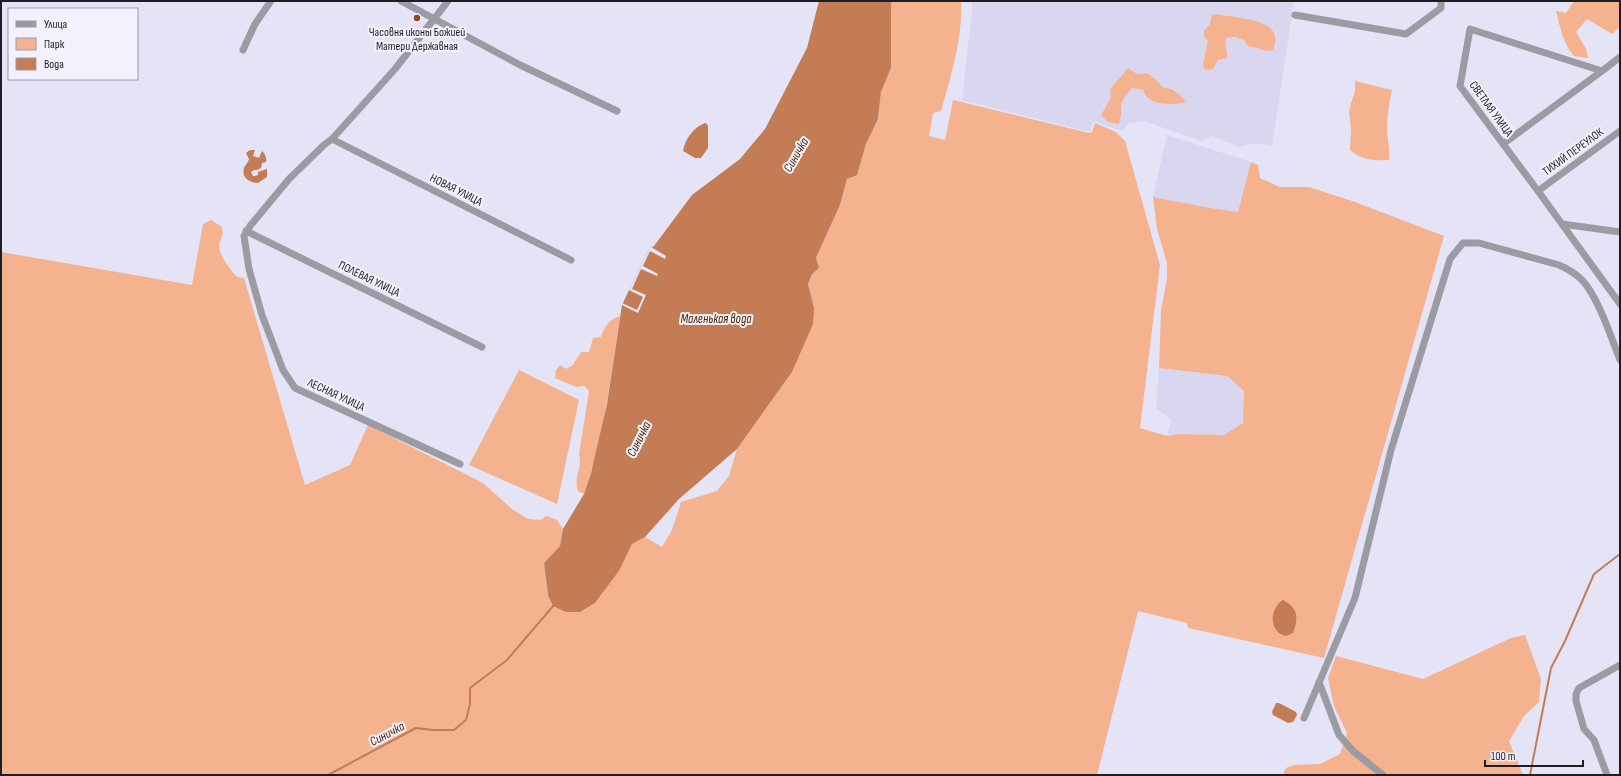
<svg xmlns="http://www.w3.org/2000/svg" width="1621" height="776" font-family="'Sofia Sans Condensed',sans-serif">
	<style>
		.built { fill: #d9d7f0 }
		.green { fill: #f4b38e }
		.water { fill: #c37c53 }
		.pier { fill: #e5e3f6 }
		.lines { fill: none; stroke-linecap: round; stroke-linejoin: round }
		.stream { stroke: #c37c53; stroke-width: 2 }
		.street { stroke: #9b9ba3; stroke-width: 7 }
		.poi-dot { fill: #8f4a1e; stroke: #f2f1fd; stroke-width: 1.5 }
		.labels { text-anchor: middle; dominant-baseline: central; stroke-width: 4; stroke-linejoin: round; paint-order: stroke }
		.poi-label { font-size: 12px; fill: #1e1d24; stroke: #f2f1fd }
		.street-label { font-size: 12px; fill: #1e1d24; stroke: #f2f1fd }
		.water-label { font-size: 13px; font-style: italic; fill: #512302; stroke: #f2f1fd }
	</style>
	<rect width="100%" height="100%" fill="#e5e3f6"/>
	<path class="built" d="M 973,1 L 1294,1 L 1272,146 L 1256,143 L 1240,147 L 1211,136 L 1201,141 L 1144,121 L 1129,123 L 1122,131 L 1093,121 L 1090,132 L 962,100 Z
		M 1167,135 L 1251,162 L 1239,212 L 1211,208 L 1153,197 Z
		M 1159,368 L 1227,376 L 1244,391 L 1243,423 L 1224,435 L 1179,434 L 1167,436 L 1171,419 L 1156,409 Z"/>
	<path class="green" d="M 891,1 L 961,1 C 963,38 951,76 941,111 L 933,113 L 929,136 L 945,140 L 953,100 L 1089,133 L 1092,132 L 1095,123 L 1116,132 L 1125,141 L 1160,265 L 1140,428 L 1167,436 L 1179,434 L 1224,435 L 1243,423 L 1244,391 L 1227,376 L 1159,368 L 1161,310 L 1167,279 L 1167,263 L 1157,229 L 1153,197 L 1211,208 L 1238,212 L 1251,162 L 1258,165 L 1260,178 L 1280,187 L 1309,187 L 1355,202 L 1444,236 L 1324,658 L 1188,628 L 1187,623 L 1138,611 L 1097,775 L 1,775 L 1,252 L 192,285 L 203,224 L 211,220 L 222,227 C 224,235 221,237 219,245 C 218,254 231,270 237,277 L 244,278 L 305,485 L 350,465 L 368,425 L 483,483 L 512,509 L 528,519 L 541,520 L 546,516 L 557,520 L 563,529 L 560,546 L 544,563 L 548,595 L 580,612 L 595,603 L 619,571 L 632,544 L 645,537 L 662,547 L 672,530 L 681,502 L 717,491 L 729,476 L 737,449 L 792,372 L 814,308 L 808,284 L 816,258 L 840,205 L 847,179 L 857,174 L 866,144 L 878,119 L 881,92 L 891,68 Z
		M 1574,1 L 1620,1 L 1620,27 L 1612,34 L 1587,19 L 1576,32 L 1586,49 L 1588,58 L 1574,56 C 1563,43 1560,27 1556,11 L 1566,13 Z
		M 1217,14 C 1236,19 1287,17 1273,50 C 1265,53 1258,46 1250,47 L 1246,44 L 1244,40 L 1235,37 L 1226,38 C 1224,45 1228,51 1227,58 L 1218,60 L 1213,69 L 1209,70 L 1204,69 L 1203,64 L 1208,41 L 1204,36 L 1204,31 L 1210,24 L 1212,15 Z
		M 1128,68 L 1137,74 L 1147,73 L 1155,79 L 1162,87 L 1171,89 L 1180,95 L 1186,102 C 1176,105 1156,105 1148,98 C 1146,97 1144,92 1143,90 L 1132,88 L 1126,95 L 1121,104 L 1121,114 L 1119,124 L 1108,122 L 1101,115 L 1111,98 L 1110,89 Z
		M 1355,81 L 1392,90 C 1389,102 1387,119 1387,131 C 1388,142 1390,150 1389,160 C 1374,161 1361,160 1350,150 L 1351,130 L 1349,110 L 1355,91 Z
		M 620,316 C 611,376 604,437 584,494 L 578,491 C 573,477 583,468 579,454 L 589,391 L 584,386 L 576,387 L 555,378 L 556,370 L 560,365 L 566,369 L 573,365 L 581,352 L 589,352 L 593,338 L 601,337 C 605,326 608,320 620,316 Z
		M 519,370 L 579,400 L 557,504 L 469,465 Z
		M 1525,635 L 1541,679 L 1539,702 L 1524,716 L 1509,741 L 1523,775 L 1283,775 L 1286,768 L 1294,765 L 1320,764 L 1340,754 L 1347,733 L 1334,706 L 1328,678 L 1336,656 L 1423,679 L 1511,638 Z"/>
	<path class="water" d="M 819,1 L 891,1 L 891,68 L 881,92 L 878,119 L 866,144 L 857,175 L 847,179 L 840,205 L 816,258 L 819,268 L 812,274 L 808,284 L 814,308 L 813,324 L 792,372 L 737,449 L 679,499 L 645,537 L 632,544 L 619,571 L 595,603 L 580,612 L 566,612 L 553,606 L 548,595 L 544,563 L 560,546 L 563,529 L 584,494 L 591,473 L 607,404 L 622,305 L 648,250 L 654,246 L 692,195 L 740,159 L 765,129 L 807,48 Z
		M 705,123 L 707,124 L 708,126 L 708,148 L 701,158 L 695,158 L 683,151 C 685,140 693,127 705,123 Z
		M 250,150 L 255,150 L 253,156 L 259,158 L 262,151 C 265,153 267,158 266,162 L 262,163 L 261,168 L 257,170 L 254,170 L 251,172 L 253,176 L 255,176 L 258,175 L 258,172 L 267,169 L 267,177 L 258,183 C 250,183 241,178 244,168 C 245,165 248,163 249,159 L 246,153 Z
		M 1283,600 C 1298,608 1299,617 1293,633 L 1286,636 C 1283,635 1279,634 1277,631 C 1269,622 1273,606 1283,600 Z
		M 1276,703 L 1279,703 L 1296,712 L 1297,715 L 1293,722 L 1288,723 L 1273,715 L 1272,712 Z"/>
	<path class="pier" d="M 651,247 L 666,256 L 665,259 L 650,251 L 643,266 L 658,274 L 657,276 L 641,269 L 632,289 L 646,295 L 638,313 L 622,305 L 622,303 L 637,310 L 643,297 L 629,290 L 648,250 Z"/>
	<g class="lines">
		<path class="stream" d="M 328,775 L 416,728 L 433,730 L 454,730 L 466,720 L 470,704 L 470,688 L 507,660 L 554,605
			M 1530,775 L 1551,668 L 1565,641 L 1594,574 L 1620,554"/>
		<path class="street" d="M 401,1 L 520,65 L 617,111
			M 448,1 L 395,69 L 332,139 L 325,144 L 289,179 L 250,226 L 244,236 L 249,269 L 262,315 L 283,370 L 295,388 L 460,464
			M 1295,15 L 1406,34 L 1441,8 L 1441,1
			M 243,50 L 255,24 L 271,1
			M 1620,57 L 1602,71 L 1470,29 L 1460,86 L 1538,191 L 1620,304
			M 332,139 L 571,260
			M 1503,144 L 1602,71
			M 1538,191 L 1620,131
			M 1562,224 L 1620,232
			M 246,231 L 482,347
			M 1319,682 L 1339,735 L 1353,751 L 1383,775
			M 1304,718 L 1355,598 L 1391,450 L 1450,259 L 1463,243 L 1479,243 L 1559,265 C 1568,269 1575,273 1582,280 C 1598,297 1611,337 1620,360
			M 1607,775 L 1594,740 L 1584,729 L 1576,701 L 1576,694 L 1579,688 L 1620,665"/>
	</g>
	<circle class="poi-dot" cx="417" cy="18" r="4"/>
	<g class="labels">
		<g class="poi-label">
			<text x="417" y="32">Часовня иконы Божией<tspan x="417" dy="14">Матери Державная</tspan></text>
		</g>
		<g class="street-label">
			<text transform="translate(1491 109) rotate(54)">СВЕТЛАЯ УЛИЦА</text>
			<text transform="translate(1573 152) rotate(-36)">ТИХИЙ ПЕРЕУЛОК</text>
			<text transform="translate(456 190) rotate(27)">НОВАЯ УЛИЦА</text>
			<text transform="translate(369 279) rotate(26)">ПОЛЕВАЯ УЛИЦА</text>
			<text transform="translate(336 395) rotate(25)">ЛЕСНАЯ УЛИЦА</text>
		</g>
		<g class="water-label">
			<text transform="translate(796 155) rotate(-60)">Синичка</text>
			<text x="716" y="319">Маленькая вода</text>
			<text transform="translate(639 439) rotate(-63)">Синичка</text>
			<text transform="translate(387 734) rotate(-28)">Синичка</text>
		</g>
	</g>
	<rect width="1621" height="776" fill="none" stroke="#1e1d24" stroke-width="4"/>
	<rect x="8" y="8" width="130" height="72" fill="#f2f1fd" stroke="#9d9ca6"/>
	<rect x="16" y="21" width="20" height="6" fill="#9b9ba3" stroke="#9d9ca6"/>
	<text x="44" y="28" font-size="12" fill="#1e1d24">Улица</text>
	<rect x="16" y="38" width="20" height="12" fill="#f4b38e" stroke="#9d9ca6"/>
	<text x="44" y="48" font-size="12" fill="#1e1d24">Парк</text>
	<rect x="16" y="58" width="20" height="12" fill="#c37c53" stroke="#9d9ca6"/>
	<text x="44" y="68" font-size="12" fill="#1e1d24">Вода</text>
	<path d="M1485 760v6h98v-6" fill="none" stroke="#1e1d24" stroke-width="2"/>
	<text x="1491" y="760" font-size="12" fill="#1e1d24" stroke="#f2f1fd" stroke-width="3" paint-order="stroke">100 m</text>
</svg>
